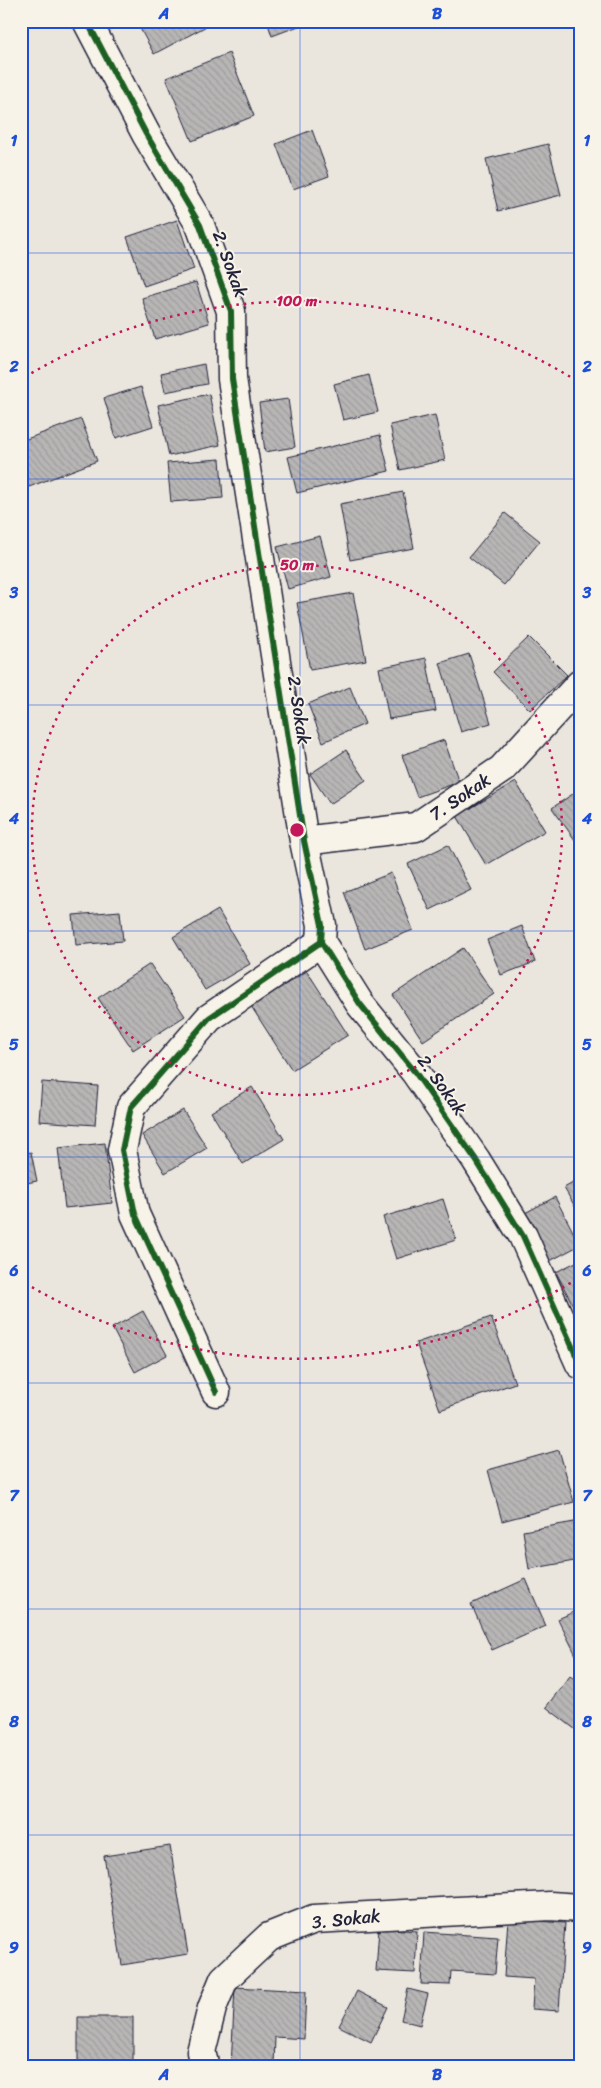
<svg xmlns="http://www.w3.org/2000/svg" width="601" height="2088" font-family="Sriracha,sans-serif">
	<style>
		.building { fill: url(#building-back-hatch); stroke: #22223b }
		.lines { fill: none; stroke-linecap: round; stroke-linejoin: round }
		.minor-casing { stroke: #22223b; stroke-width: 31 }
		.minor { stroke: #f7f3e8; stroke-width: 28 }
		.cycleway-casing { stroke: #f7f3e8; stroke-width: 9 }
		.cycleway { stroke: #1b5e20; stroke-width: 6 }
		.grid { fill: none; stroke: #1d4ed8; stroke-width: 1; stroke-opacity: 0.55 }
		.ring { fill: none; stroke: #c2185b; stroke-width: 2.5; stroke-dasharray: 2.5 5 }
		.labels { text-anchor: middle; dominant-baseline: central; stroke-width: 4; stroke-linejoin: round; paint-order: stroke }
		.street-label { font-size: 18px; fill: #22223b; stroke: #f7f3e8 }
		.centre { fill: #c2185b; stroke: #f7f3e8; stroke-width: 2.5 }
		.ring-label { font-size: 15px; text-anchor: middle; font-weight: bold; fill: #c2185b; stroke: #f7f3e8; stroke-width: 4; stroke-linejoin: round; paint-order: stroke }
		.neatline { fill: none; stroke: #1d4ed8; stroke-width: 2 }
		.grid-label { font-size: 16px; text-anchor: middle; font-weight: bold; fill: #1d4ed8 }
	</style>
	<defs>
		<pattern id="building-back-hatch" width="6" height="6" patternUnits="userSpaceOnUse" patternTransform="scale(1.25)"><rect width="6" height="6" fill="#b8b6b5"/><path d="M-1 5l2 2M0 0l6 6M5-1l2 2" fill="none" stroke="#9e9c9d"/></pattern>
	</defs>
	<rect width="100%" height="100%" fill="#eae6de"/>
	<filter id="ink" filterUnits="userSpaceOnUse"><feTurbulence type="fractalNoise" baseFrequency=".02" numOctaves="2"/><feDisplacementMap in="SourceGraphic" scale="10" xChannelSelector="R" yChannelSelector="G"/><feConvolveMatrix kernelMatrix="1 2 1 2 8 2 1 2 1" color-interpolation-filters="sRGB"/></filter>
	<g filter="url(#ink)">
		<path class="building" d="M 136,21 L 216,21 L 154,54 Z
			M 267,21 L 312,21 L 272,36 Z
			M 229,53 L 254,116 L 192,141 L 166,78 Z
			M 312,130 L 329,176 L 293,189 L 276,144 Z
			M 548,144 L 561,195 L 498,211 L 486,159 Z
			M 177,220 L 194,269 L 144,286 L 127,237 Z
			M 196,282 L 209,323 L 155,339 L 142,298 Z
			M 204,364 L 207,384 L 165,392 L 161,373 Z
			M 369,375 L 378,412 L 343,420 L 334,384 Z
			M 141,387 L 153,426 L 116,438 L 104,398 Z
			M 209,394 L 220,445 L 169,456 L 158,405 Z
			M 288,399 L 295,447 L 265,452 L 259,403 Z
			M 435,415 L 445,460 L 400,470 L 390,425 Z
			M 81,419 L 97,461 L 29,487 L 21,467 L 21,441 Z
			M 380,435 L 389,471 L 297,493 L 288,457 Z
			M 220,459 L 223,498 L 171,502 L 167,463 Z
			M 403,492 L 414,548 L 350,560 L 340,504 Z
			M 505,513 L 540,541 L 504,585 L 469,557 Z
			M 320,536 L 331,577 L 288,589 L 277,547 Z
			M 353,593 L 366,660 L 310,670 L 297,603 Z
			M 529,637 L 567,675 L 530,710 L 493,672 Z
			M 469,654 L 491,723 L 461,732 L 440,663 Z
			M 426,658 L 436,711 L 389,719 L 379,668 Z
			M 350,687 L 365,724 L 323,742 L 308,704 Z
			M 444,740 L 459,782 L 417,797 L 402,755 Z
			M 346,750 L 366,780 L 330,804 L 310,774 Z
			M 516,782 L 545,831 L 486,865 L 457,816 Z
			M 580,789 L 580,842 L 578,844 L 552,808 Z
			M 448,845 L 471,890 L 430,910 L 408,864 Z
			M 391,873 L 413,930 L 365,949 L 344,892 Z
			M 218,910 L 250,964 L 205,990 L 173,937 Z
			M 120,911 L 123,941 L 76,945 L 73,915 Z
			M 522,926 L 535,962 L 501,975 L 487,940 Z
			M 463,948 L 494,994 L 423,1041 L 393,995 Z
			M 150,964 L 185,1016 L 133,1050 L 98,998 Z
			M 307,971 L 348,1035 L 292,1070 L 251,1006 Z
			M 42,1082 L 98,1086 L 95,1125 L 39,1121 Z
			M 252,1087 L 284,1139 L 243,1164 L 211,1112 Z
			M 183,1110 L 207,1148 L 165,1173 L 142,1135 Z
			M 105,1143 L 112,1203 L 65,1208 L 58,1148 Z
			M 31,1152 L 37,1181 L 21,1184 L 21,1154 Z
			M 580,1179 L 580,1215 L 564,1188 Z
			M 555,1197 L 580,1245 L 550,1261 L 525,1213 Z
			M 443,1199 L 456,1240 L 396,1259 L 383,1217 Z
			M 580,1260 L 580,1319 L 556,1272 Z
			M 143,1311 L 167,1355 L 135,1372 L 112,1328 Z
			M 491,1317 L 515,1383 L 440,1410 L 416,1343 Z
			M 559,1450 L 574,1502 L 502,1521 L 488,1470 Z
			M 580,1521 L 580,1560 L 529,1569 L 523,1531 Z
			M 526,1579 L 546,1626 L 492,1650 L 471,1604 Z
			M 580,1609 L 580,1655 L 577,1657 L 558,1619 Z
			M 570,1676 L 580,1683 L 580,1733 L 546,1707 Z
			M 170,1846 L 188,1954 L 122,1965 L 104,1856 Z
			M 508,1919 L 565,1923 L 559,2011 L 532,2009 L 534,1979 L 504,1977 Z
			M 379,1928 L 417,1931 L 415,1973 L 376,1971 Z
			M 424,1932 L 498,1937 L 495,1974 L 451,1971 L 450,1985 L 421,1984 Z
			M 235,1987 L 306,1991 L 304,2039 L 275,2037 L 274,2067 L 231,2067 Z
			M 408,1989 L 428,1994 L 420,2025 L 401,2020 Z
			M 357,1991 L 388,2007 L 371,2042 L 339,2026 Z
			M 78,2017 L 133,2017 L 133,2067 L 78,2067 Z"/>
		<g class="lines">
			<g class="minor-casing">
				<path id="minor" d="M 87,21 L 146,134 L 200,225 L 231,311 L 232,379 L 304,841 L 322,925 L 321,942 L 360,1004 L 415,1072 L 476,1160 L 523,1236 L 580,1364
					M 304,841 L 416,827 L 502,769 L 580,684
					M 216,1392 L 135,1214 L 122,1150 L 131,1107 L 209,1018 L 321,942
					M 205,2067 L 201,2052 L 212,2008 L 224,1979 L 269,1937 L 314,1919 L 550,1906 L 580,1908"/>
			</g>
			<use href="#minor" class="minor"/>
			<g class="cycleway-casing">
				<path id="cycleway" d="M 87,21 L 146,134 L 200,225 L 231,311 L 232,379 L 304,841 L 322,925 L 321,942 L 360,1004 L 415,1072 L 476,1160 L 523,1236 L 580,1364
					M 216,1392 L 135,1214 L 122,1150 L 131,1107 L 209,1018 L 321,942"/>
			</g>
			<use href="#cycleway" class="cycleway"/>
		</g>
	</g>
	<path class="grid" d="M 300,21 L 300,2067M 21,253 L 580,253M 21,479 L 580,479M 21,705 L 580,705M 21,931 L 580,931M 21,1157 L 580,1157M 21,1383 L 580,1383M 21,1609 L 580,1609M 21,1835 L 580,1835"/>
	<g class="ring">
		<circle cx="297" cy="830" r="265"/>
		<path d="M577 1279A529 529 0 0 1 25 1283M25 377A529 529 0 0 1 577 381"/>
	</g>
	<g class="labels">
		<g class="street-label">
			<text transform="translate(230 264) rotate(70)">2. Sokak</text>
			<text transform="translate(299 710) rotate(81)">2. Sokak</text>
			<text transform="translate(460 797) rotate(-34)">7. Sokak</text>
			<text transform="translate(442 1085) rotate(54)">2. Sokak</text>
			<text transform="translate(346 1919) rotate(-6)">3. Sokak</text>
		</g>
	</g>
	<circle cx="297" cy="830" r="8" class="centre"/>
	<g class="ring-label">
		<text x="297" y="306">100 m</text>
		<text x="297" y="570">50 m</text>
	</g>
	<rect width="601" height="2088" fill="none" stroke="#f7f3e8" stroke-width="55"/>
	<rect x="28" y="28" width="546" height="2032" class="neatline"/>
	<g class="grid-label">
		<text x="164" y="19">A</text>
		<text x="437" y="19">B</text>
		<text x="14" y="146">1</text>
		<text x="587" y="146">1</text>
		<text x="14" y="372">2</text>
		<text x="587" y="372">2</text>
		<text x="14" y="598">3</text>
		<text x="587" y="598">3</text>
		<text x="14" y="824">4</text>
		<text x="587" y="824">4</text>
		<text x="14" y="1050">5</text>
		<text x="587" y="1050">5</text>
		<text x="14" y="1276">6</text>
		<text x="587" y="1276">6</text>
		<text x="14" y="1501">7</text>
		<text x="587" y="1501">7</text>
		<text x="14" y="1727">8</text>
		<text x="587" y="1727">8</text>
		<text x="14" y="1953">9</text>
		<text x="587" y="1953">9</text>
		<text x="164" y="2080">A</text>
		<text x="437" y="2080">B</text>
	</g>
</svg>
